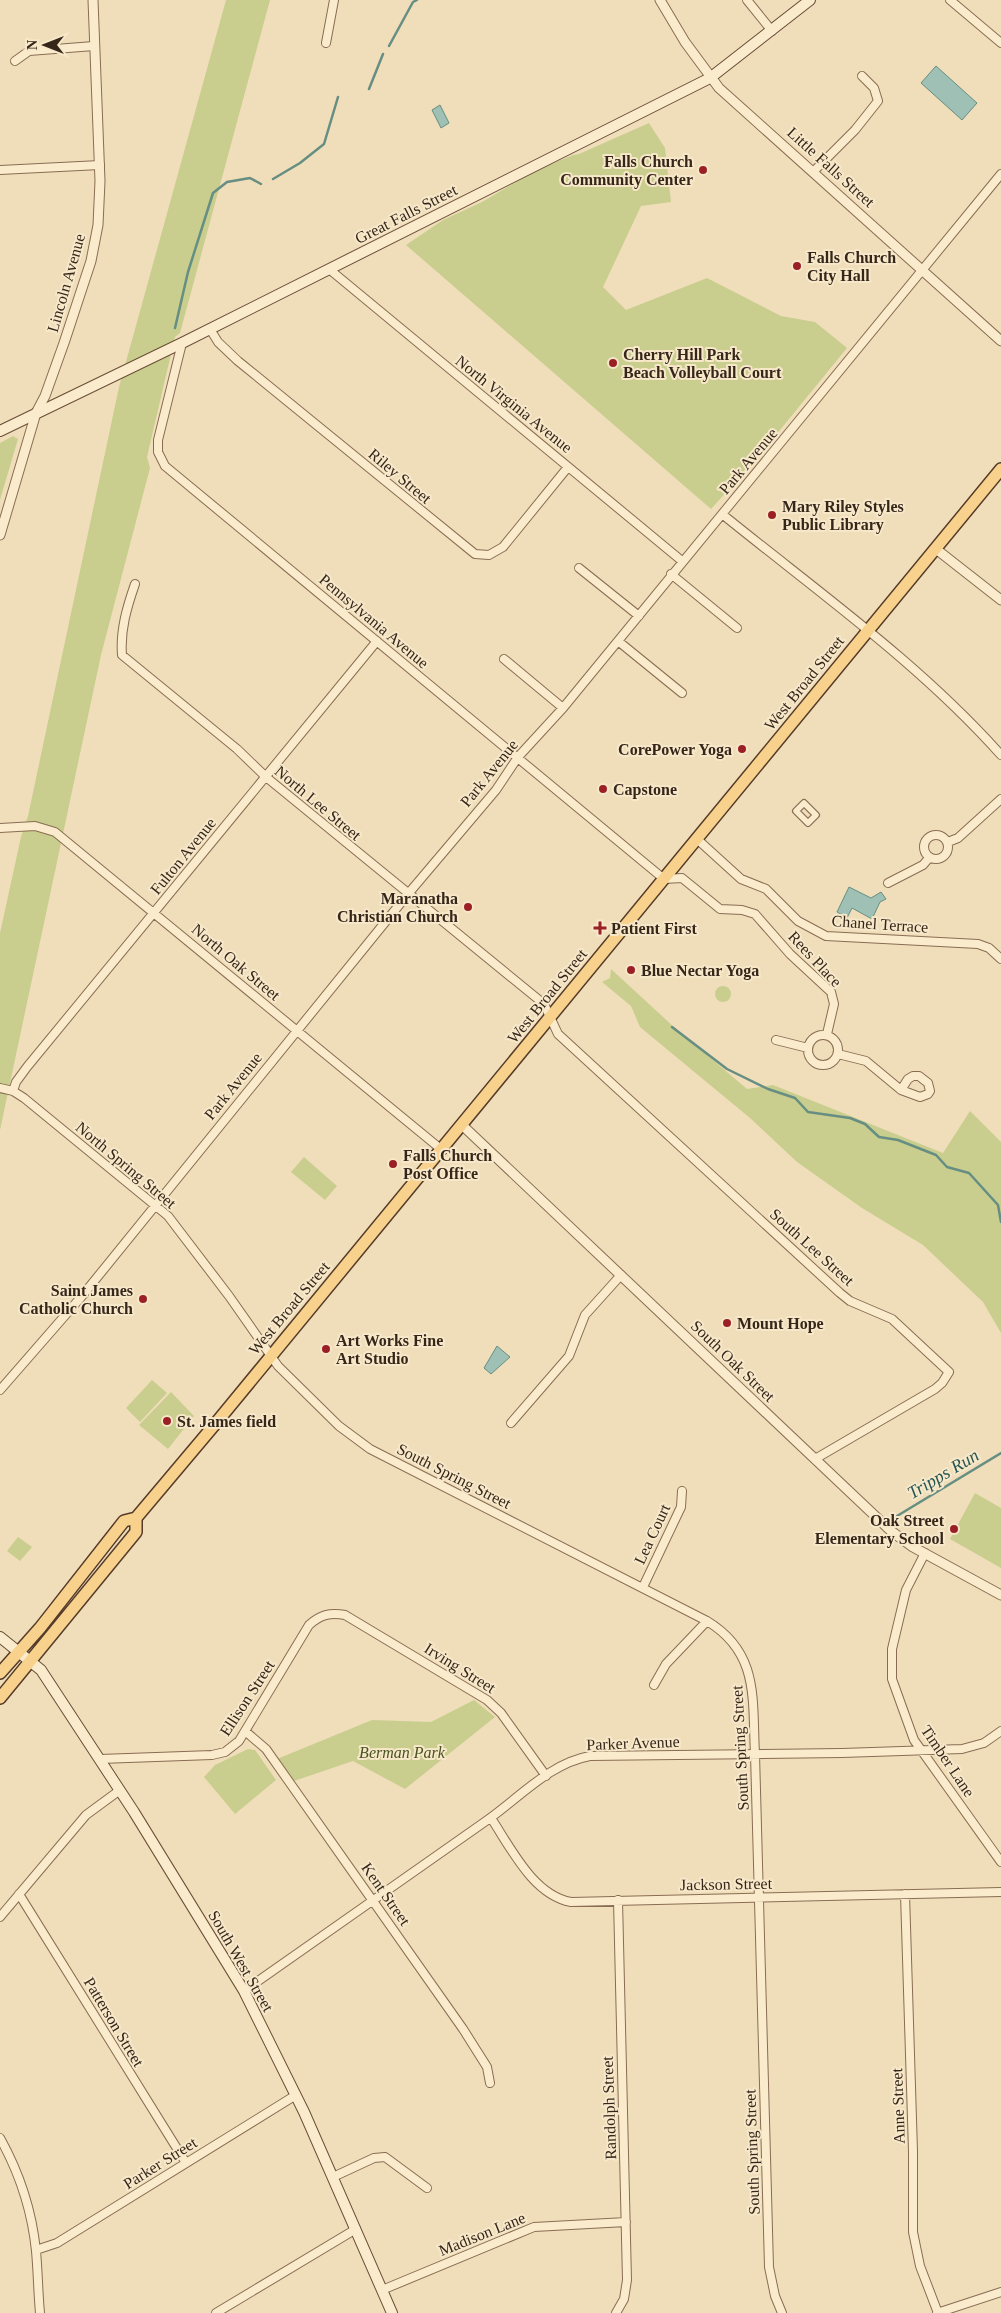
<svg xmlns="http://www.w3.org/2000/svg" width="1001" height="2313" font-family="'Times New Roman',serif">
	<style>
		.green { fill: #c9ce8e }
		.water { fill: #9fc0b5; stroke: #668e82 }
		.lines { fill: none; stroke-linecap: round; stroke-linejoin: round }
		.stream { stroke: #668e82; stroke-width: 2.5 }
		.pedestrian-casing { stroke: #886d53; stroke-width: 8 }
		.minor-casing { stroke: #886d53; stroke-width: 10 }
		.tertiary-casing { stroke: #886d53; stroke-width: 11 }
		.secondary-casing { stroke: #694e37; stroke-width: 12 }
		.primary-casing { stroke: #553b29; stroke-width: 14 }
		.pedestrian { stroke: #fbebcd; stroke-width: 5.5 }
		.minor { stroke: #fbebcd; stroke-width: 8 }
		.tertiary { stroke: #fbebcd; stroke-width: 9 }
		.secondary { stroke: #fbebcd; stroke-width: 10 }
		.primary { stroke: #f8d28d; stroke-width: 11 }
		.poi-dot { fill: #9a2026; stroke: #f7e8ca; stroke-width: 2 }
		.labels { text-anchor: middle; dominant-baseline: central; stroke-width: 4; stroke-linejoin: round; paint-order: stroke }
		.poi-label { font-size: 16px; font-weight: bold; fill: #36261a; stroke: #f7e8ca; text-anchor: start }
		.street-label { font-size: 16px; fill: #36261a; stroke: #f7e8ca }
		.park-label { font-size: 16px; font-style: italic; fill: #48531f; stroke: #f7e8ca }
		.water-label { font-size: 18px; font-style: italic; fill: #285752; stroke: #f7e8ca }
	</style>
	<rect width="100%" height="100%" fill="#f0deba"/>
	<path class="green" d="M 226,0 L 270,0 L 180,333 L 175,337 L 147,457 L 150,468 L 101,655 L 0,1130 L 0,933 L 21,837 L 28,816 L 119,387 Z
		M 649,123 L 665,148 L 671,202 L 641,206 L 603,287 L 626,310 L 707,278 L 781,316 L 815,322 L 847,348 L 753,463 L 711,509 L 406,245 L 443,220 L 482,202 L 535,171 L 573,155 L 579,154 Z
		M 13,436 L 18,439 L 0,500 L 0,443 Z
		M 611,969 L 675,1028 L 747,1089 L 773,1085 L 943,1153 L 970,1111 L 1001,1142 L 1001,1333 L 983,1302 L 923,1245 L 862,1208 L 797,1162 L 750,1118 L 640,1027 L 631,1006 L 602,982 L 610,978 Z
		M715 994a8 8 0 1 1 16 0a8 8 0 1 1-16 0Z
		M 304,1157 L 337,1186 L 325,1200 L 291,1172 Z
		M 152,1380 L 167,1393 L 140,1422 L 126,1408 Z
		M 171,1392 L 194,1416 L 168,1449 L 139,1425 Z
		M 975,1493 L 1001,1508 L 1001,1568 L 950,1539 Z
		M 18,1537 L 32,1547 L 20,1561 L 7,1551 Z
		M 474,1700 L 495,1717 L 405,1789 L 353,1761 L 294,1781 L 277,1759 L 372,1720 L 431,1722 Z
		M 248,1749 L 255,1750 L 276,1780 L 235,1814 L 204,1777 L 215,1765 Z"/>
	<path class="water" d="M 936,66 L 977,103 L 962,120 L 921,83 Z
		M 440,105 L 449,123 L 441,128 L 432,110 Z
		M 849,887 L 871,898 L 881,892 L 886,899 L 880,902 L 872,919 L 852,908 L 847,918 L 837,912 Z
		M 497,1346 L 510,1357 L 491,1374 L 484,1368 Z"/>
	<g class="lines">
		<path class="stream" d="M 389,46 L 413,2 L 417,0
			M 369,89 L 383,54
			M 273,179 L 300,163 L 324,144 L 338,97
			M 175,328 L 188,272 L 213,193 L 227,182 L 250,178 L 261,184
			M 672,1027 L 727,1069 L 768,1089 L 795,1098 L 808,1112 L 850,1118 L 865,1124 L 879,1137 L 898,1140 L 936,1155 L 947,1167 L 969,1173 L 998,1205 L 1001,1222
			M 897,1516 L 1001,1453"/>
		<g class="pedestrian-casing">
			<path id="pedestrian" d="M 804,803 L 816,815 L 808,823 L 796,811 Z"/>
		</g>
		<g class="minor-casing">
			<path id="minor" d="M 747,0 L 772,31
				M 950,0 L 1001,43
				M 326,43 L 334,0
				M 15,61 L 29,51 L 94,46
				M 0,170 L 100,165
				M 814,171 L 855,130 L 878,101 L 874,88 L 862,76
				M 329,269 L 682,561
				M 210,329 L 218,342 L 238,361 L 475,554 L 489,555 L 503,547 L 568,467
				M 182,343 L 158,440 L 158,452 L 165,466 L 664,879 L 682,878 L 720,909 L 742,910 L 755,914 L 790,954 L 831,992 L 834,1004 L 827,1034
				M 722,514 C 818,592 919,663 1001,755
				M 579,568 L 639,616
				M 671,574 L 737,628
				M 135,584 C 127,607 120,630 122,655 L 237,749 L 266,777 L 544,1004 L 558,1034 L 840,1293 L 850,1301 L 892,1319 L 949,1372 L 942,1383 L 935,1389 L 815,1459
				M 618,641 L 682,693
				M 504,659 L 563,708
				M 0,828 L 35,826 L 55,832 L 442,1150
				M924 847a12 12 0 1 1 24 0a12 12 0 1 1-24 0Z
				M 697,839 L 741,879 L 766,889 L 798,921 L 826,936 L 978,944 L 989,948 L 1001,959
				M 948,842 L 958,838 L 1001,799
				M 888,883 L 923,865 L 929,858
				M808 1050a15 15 0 1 1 30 0a15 15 0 1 1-30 0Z
				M 776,1040 L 808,1048
				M 838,1054 L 866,1061 L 901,1090
				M 913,1076 L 919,1076 L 928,1083 L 930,1091 L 928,1094 L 920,1097 L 901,1090 L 908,1079 Z
				M 0,1088 L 13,1091 L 24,1098 L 168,1216 L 229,1296 L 278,1366 L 339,1426 L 370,1449 L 707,1621 C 760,1653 752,1700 755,1754 L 769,2267 L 775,2296 L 782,2313
				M 13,1091 L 16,1082 L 27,1067 L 377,641
				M 0,1390 L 82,1296 L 408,894 L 496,790 L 518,757 L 563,708 L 1001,174
				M 511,1423 L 569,1356 L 585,1315 L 621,1275
				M 925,1553 L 906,1590 L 892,1649 L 892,1679 L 914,1740 L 1001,1862
				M 643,1587 L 681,1507 L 682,1491
				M 654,1685 L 666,1664 L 707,1621
				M 245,1731 L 266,1749 L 463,2029 L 487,2067 L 490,2083
				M 100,1759 L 212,1755 L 225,1752 L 239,1741 L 309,1625 C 320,1615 330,1612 345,1615 L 487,1700 L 501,1713 L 546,1776
				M 491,1818 C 511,1848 533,1895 571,1902 L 1001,1892
				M 19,1894 L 186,2163
				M 905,1894 L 913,2151 L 913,2232 L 920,2266 L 938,2313
				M 0,1917 L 86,1815 L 120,1790
				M 244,1991 C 325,1934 405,1878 486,1821 C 519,1798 550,1763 590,1756 L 842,1753 L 962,1749 L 984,1743 L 1001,1731
				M 0,2138 C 20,2174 32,2211 36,2251 C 38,2272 38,2292 40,2313
				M 333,2177 L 374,2158 L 385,2157 L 427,2188
				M 36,2250 L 57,2243 L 296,2095
				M 382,2290 L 534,2227 L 626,2222
				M 216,2313 L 356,2229
				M 616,2313 L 624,2299 L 627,2280 L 618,1900
				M 937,2313 L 1001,2292"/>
		</g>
		<g class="tertiary-casing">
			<path id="tertiary" d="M 660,0 L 685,42 L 719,88 L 1001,341
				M 0,535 L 36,413 L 45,396 L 64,343 L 91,261 L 98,225 L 100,181 L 93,0
				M 936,549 L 1001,600
				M 462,1125 L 891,1531 L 913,1547 L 1001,1595"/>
		</g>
		<g class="secondary-casing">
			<path id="secondary" d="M 0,431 L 182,343 L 710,78 L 810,0
				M 0,1637 L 41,1670 L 134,1812 L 244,1991 L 304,2112 L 392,2313"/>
		</g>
		<g class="primary-casing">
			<path id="primary" d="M 0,1673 L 40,1628 L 124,1521 L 136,1518 L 216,1423 L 1001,469
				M 0,1698 L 136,1532 L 136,1518"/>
		</g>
		<use href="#pedestrian" class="pedestrian"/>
		<use href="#minor" class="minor"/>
		<use href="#tertiary" class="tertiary"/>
		<use href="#secondary" class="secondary"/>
		<use href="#primary" class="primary"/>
	</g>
	<g class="poi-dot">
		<circle cx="703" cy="170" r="5"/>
		<circle cx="797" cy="266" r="5"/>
		<circle cx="613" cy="363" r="5"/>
		<circle cx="772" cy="515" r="5"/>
		<circle cx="742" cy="749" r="5"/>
		<circle cx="603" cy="789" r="5"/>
		<circle cx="468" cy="907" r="5"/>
		<path d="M597.5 920.5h5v5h5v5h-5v5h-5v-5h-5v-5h5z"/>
		<circle cx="631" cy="970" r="5"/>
		<circle cx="393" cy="1164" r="5"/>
		<circle cx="143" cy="1299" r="5"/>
		<circle cx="727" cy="1323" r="5"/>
		<circle cx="326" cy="1349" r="5"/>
		<circle cx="167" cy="1421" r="5"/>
		<circle cx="954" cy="1529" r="5"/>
	</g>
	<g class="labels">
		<g class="poi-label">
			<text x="693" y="161" text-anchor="end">Falls Church<tspan x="693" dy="18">Community Center</tspan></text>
			<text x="807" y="257">Falls Church<tspan x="807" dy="18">City Hall</tspan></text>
			<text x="623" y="354">Cherry Hill Park<tspan x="623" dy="18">Beach Volleyball Court</tspan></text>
			<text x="782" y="506">Mary Riley Styles<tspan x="782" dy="18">Public Library</tspan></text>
			<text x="732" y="749" text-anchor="end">CorePower Yoga</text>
			<text x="613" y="789">Capstone</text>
			<text x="458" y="898" text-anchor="end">Maranatha<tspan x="458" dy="18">Christian Church</tspan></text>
			<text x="611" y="928">Patient First</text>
			<text x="641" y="970">Blue Nectar Yoga</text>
			<text x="403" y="1155">Falls Church<tspan x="403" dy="18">Post Office</tspan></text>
			<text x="133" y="1290" text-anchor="end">Saint James<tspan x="133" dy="18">Catholic Church</tspan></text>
			<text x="737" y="1323">Mount Hope</text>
			<text x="336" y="1340">Art Works Fine<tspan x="336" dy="18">Art Studio</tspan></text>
			<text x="177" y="1421">St. James field</text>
			<text x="944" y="1520" text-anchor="end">Oak Street<tspan x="944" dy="18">Elementary School</tspan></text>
		</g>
		<g class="street-label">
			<text transform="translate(831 167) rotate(42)">Little Falls Street</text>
			<text transform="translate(406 214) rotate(-27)">Great Falls Street</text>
			<text transform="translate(66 283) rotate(-74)">Lincoln Avenue</text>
			<text transform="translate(514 404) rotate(39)">North Virginia Avenue</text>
			<text transform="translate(748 461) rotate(-50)">Park Avenue</text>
			<text transform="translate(400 476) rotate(40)">Riley Street</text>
			<text transform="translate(374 621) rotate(40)">Pennsylvania Avenue</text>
			<text transform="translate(804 683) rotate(-51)">West Broad Street</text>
			<text transform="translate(489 773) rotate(-51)">Park Avenue</text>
			<text transform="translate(318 803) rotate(40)">North Lee Street</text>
			<text transform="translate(183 856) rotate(-51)">Fulton Avenue</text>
			<text transform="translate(880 924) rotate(4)">Chanel Terrace</text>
			<text transform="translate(815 959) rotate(47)">Rees Place</text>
			<text transform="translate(236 962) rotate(40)">North Oak Street</text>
			<text transform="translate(547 996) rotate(-51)">West Broad Street</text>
			<text transform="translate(233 1086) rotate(-51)">Park Avenue</text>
			<text transform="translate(126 1165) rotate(40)">North Spring Street</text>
			<text transform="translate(812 1247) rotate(42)">South Lee Street</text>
			<text transform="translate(289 1308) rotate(-50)">West Broad Street</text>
			<text transform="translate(733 1361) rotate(44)">South Oak Street</text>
			<text transform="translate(454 1476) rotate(27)">South Spring Street</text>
			<text transform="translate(652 1534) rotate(-65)">Lea Court</text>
			<text transform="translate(460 1668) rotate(32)">Irving Street</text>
			<text transform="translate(247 1698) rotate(-57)">Ellison Street</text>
			<text transform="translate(633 1743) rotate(-2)">Parker Avenue</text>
			<text transform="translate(740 1748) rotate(-93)">South Spring Street</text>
			<text transform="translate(948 1761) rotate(56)">Timber Lane</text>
			<text transform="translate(726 1884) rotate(-1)">Jackson Street</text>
			<text transform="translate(386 1894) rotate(55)">Kent Street</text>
			<text transform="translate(241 1961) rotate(60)">South West Street</text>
			<text transform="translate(114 2022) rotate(59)">Patterson Street</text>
			<text transform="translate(898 2106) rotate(-92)">Anne Street</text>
			<text transform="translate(609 2108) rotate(-92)">Randolph Street</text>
			<text transform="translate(752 2152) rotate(-92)">South Spring Street</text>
			<text transform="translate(160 2163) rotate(-32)">Parker Street</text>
			<text transform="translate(482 2234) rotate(-22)">Madison Lane</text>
		</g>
		<g class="park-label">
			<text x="402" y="1752">Berman Park</text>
		</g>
		<g class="water-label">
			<text transform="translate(943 1474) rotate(-31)">Tripps Run</text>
		</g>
	</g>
	<g transform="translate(45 45) rotate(270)" stroke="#f7e8ca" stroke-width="4" paint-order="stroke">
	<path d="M0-4L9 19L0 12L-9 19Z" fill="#36261a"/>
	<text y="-8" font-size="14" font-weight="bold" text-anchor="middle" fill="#36261a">N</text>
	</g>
</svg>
